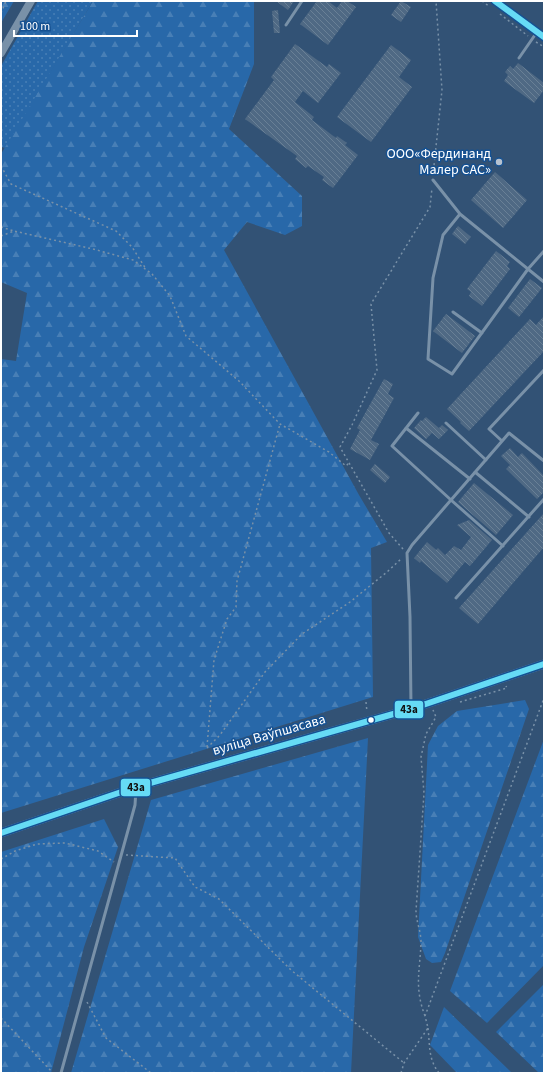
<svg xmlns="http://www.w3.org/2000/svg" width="545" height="1074" font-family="'Source Sans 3',sans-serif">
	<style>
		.grass { fill: url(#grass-dots) }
		.forest { fill: url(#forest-firs) }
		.building { fill: url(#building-back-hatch) }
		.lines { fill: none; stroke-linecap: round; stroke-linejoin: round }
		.path { stroke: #7991a8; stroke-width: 1.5; stroke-dasharray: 2 3; stroke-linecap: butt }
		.service { stroke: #7991a8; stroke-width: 3 }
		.minor { stroke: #7991a8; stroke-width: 6 }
		.tertiary { stroke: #7991a8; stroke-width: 8 }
		.secondary { stroke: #768ca4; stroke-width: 9 }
		.bus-1-casing { stroke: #155192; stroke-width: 9 }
		.bus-1 { stroke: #66dbf5; stroke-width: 6 }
		.poi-dot { fill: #b7c2cf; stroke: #155192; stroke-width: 1.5 }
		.bus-dot { fill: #fff; stroke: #155192; stroke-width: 1.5 }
		.labels { text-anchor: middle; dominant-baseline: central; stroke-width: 3; stroke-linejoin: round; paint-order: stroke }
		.poi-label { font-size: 14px; fill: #fff; stroke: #155192; text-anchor: end }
		.street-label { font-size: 14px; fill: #fff; stroke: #155192 }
		.line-badge { stroke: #155192; stroke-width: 1.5 }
		.pale-badge-label { font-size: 11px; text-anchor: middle; font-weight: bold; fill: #111 }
	</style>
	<defs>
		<pattern id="grass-dots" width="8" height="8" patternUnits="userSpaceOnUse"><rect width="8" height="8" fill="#2868a9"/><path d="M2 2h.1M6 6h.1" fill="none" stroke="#487fb6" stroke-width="1.8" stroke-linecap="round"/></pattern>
		<pattern id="forest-firs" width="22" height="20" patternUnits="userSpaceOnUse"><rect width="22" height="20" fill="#2868a9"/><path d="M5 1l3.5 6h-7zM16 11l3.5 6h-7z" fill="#487fb6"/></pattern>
		<pattern id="building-back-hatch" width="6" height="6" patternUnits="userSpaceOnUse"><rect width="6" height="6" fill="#4f6984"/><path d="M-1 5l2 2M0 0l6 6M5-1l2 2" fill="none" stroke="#698096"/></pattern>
	</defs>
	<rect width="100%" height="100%" fill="#325275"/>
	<path class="grass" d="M 38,1 L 93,1 L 6,148 L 1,147 L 1,66 Z"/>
	<path class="forest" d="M 1,1 L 14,1 L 1,23 Z
		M 93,1 L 254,1 L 254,64 L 229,129 L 302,196 L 302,226 L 285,235 L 247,222 L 224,250 L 359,495 L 387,542 L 371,548 L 373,697 L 1,813 L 1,359 L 16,361 L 27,293 L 1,282 L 1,154 Z
		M 525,700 L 529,709 L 445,953 L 441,962 L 432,963 L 426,959 L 418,937 L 428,745 L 438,726 L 457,711 Z
		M 368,738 L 351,1073 L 71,1073 L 151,800 Z
		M 544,739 L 544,965 L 487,1023 L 450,991 Z
		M 104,819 L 118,847 L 84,947 L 51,1073 L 1,1073 L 1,852 Z
		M 544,984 L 544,1073 L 539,1073 L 496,1032 Z
		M 444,1007 L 512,1073 L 457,1073 L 430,1045 Z"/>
	<path class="building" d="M 276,1 L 294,1 L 288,10 Z
		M 317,1 L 328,1 L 337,8 L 342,1 L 347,1 L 356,7 L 328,45 L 300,24 Z
		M 401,1 L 411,7 L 401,22 L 391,15 Z
		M 278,10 L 280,33 L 274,33 L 272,11 Z
		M 295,44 L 327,67 L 329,64 L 341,73 L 318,103 L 303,91 L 295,102 L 314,117 L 312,120 L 336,138 L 337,136 L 347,143 L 345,145 L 358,155 L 333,188 L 322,180 L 324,177 L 308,166 L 306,168 L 295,159 L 297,156 L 245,119 L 274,80 L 271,77 Z
		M 391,45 L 411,60 L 399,77 L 412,87 L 371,142 L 337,117 Z
		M 518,63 L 544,83 L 544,90 L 534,103 L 504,81 L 508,75 L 505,72 L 510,66 L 513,69 Z
		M 495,172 L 527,200 L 503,228 L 471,200 Z
		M 458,226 L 471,237 L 465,244 L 452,234 Z
		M 496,251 L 510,262 L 507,266 L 510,269 L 482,306 L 469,296 L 471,292 L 467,289 Z
		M 530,279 L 542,288 L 519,317 L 508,308 Z
		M 446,314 L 475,336 L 462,353 L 433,331 Z
		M 544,316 L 544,351 L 469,431 L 460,423 L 461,422 L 447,409 L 530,319 L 536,325 Z
		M 384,379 L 393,384 L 388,394 L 394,398 L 371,440 L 379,444 L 370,460 L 350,449 L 360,430 L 357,428 Z
		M 426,417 L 439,428 L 442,425 L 448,430 L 439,439 L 432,433 L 426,439 L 414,428 L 421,420 L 422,421 Z
		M 510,448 L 518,457 L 522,453 L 544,476 L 544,492 L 537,499 L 506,469 L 510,465 L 501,456 Z
		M 375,464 L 390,477 L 385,483 L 370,470 Z
		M 474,483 L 513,515 L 496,535 L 458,502 Z
		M 544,513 L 544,547 L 478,624 L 459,608 Z
		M 469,520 L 492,540 L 470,566 L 465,562 L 447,583 L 421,561 L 420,563 L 414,558 L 427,542 L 436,550 L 438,548 L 445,555 L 454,546 L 461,550 L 471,537 L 457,525 Z"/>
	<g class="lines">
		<path class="path" d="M 482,1 L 490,7
			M 1,13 L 6,1
			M 500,14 L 528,36
			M 536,42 L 544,47
			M 1,166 L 11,184 L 116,231 L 132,247 L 146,269
			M 433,175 L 442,90 L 436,1
			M 1,227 L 14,231
			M 1,236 L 14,231 L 93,249 L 133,260 L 152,274 L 170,296 L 186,336 L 239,381 L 280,424 L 329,452 L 346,466 L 349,463
			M 403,549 L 389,533 L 340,447 L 352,425 L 377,370 L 371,304 L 430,207 L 432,188
			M 366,702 L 367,712
			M 460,702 L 507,688 L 506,686
			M 207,747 L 214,660 L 227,619 L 236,607 L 237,581 L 280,424
			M 207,748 L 220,735 L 265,672 L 302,634 L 350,602 L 387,572 L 402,558
			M 126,855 L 175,858 L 195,887 L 219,899 L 291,970 L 404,1063
			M 1,859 L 15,851 L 37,844 L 65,843 L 98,851 L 114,862
			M 87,1002 L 106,1038 L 151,1073
			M 425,1016 C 414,987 420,971 421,942 C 421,931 416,921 416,911 L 424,793 L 421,757 L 426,734 L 436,717 L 433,710
			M 1,1018 L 53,1073
			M 428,1028 C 430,1045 428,1059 439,1073
			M 401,1073 L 404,1063 L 428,1028 L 425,1016 L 544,698"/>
		<path class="service" d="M 286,25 L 302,1
			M 519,58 L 537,32
			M 433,180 L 460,214 L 544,282
			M 460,214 L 443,235 L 433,278 L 428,359 L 452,374 L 528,269 L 544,251
			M 453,312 L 482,333
			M 418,413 L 392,446 L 451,500 L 503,546
			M 446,423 L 486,460
			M 406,428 L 470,479
			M 502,441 L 489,429 L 544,370
			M 475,472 L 529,517
			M 456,598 L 544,499
			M 411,708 L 410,617 L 407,553 L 412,545 L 509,433 L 544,461
			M 61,1073 L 135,805 L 136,789"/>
		<path class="minor" d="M 495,1 L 544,37"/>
		<path class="tertiary" d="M 1,53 L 31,1"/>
		<path class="secondary" d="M 1,833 L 136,787 L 411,709 L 544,664"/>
		<g class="bus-1-casing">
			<path id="bus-1" d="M 495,1 L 544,37
				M 1,833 L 136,787 L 411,709 L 544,664"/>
		</g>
		<use href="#bus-1" class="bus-1"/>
	</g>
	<circle class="poi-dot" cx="499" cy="162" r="4"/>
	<circle class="bus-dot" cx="371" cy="720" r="3.5"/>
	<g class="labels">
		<g class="poi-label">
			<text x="491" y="154">ООО«Фердинанд<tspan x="491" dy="16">Малер САС»</tspan></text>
		</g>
		<g class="street-label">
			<text transform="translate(269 735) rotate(-16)">вуліца Ваўпшасава</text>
		</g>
	</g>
	<g class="line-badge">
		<rect x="394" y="700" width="30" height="19" rx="4" fill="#66dbf5"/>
		<rect x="120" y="778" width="31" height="19" rx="4" fill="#66dbf5"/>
	</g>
	<g class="pale-badge-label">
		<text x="409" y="713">43а</text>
		<text x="136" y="791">43а</text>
	</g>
	<rect width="545" height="1074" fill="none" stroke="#ffffff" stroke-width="4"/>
	<path d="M14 30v6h123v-6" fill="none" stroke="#ffffff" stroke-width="2"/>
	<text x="20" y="30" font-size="12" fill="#ffffff" stroke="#155192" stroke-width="3" paint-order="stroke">100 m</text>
</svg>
